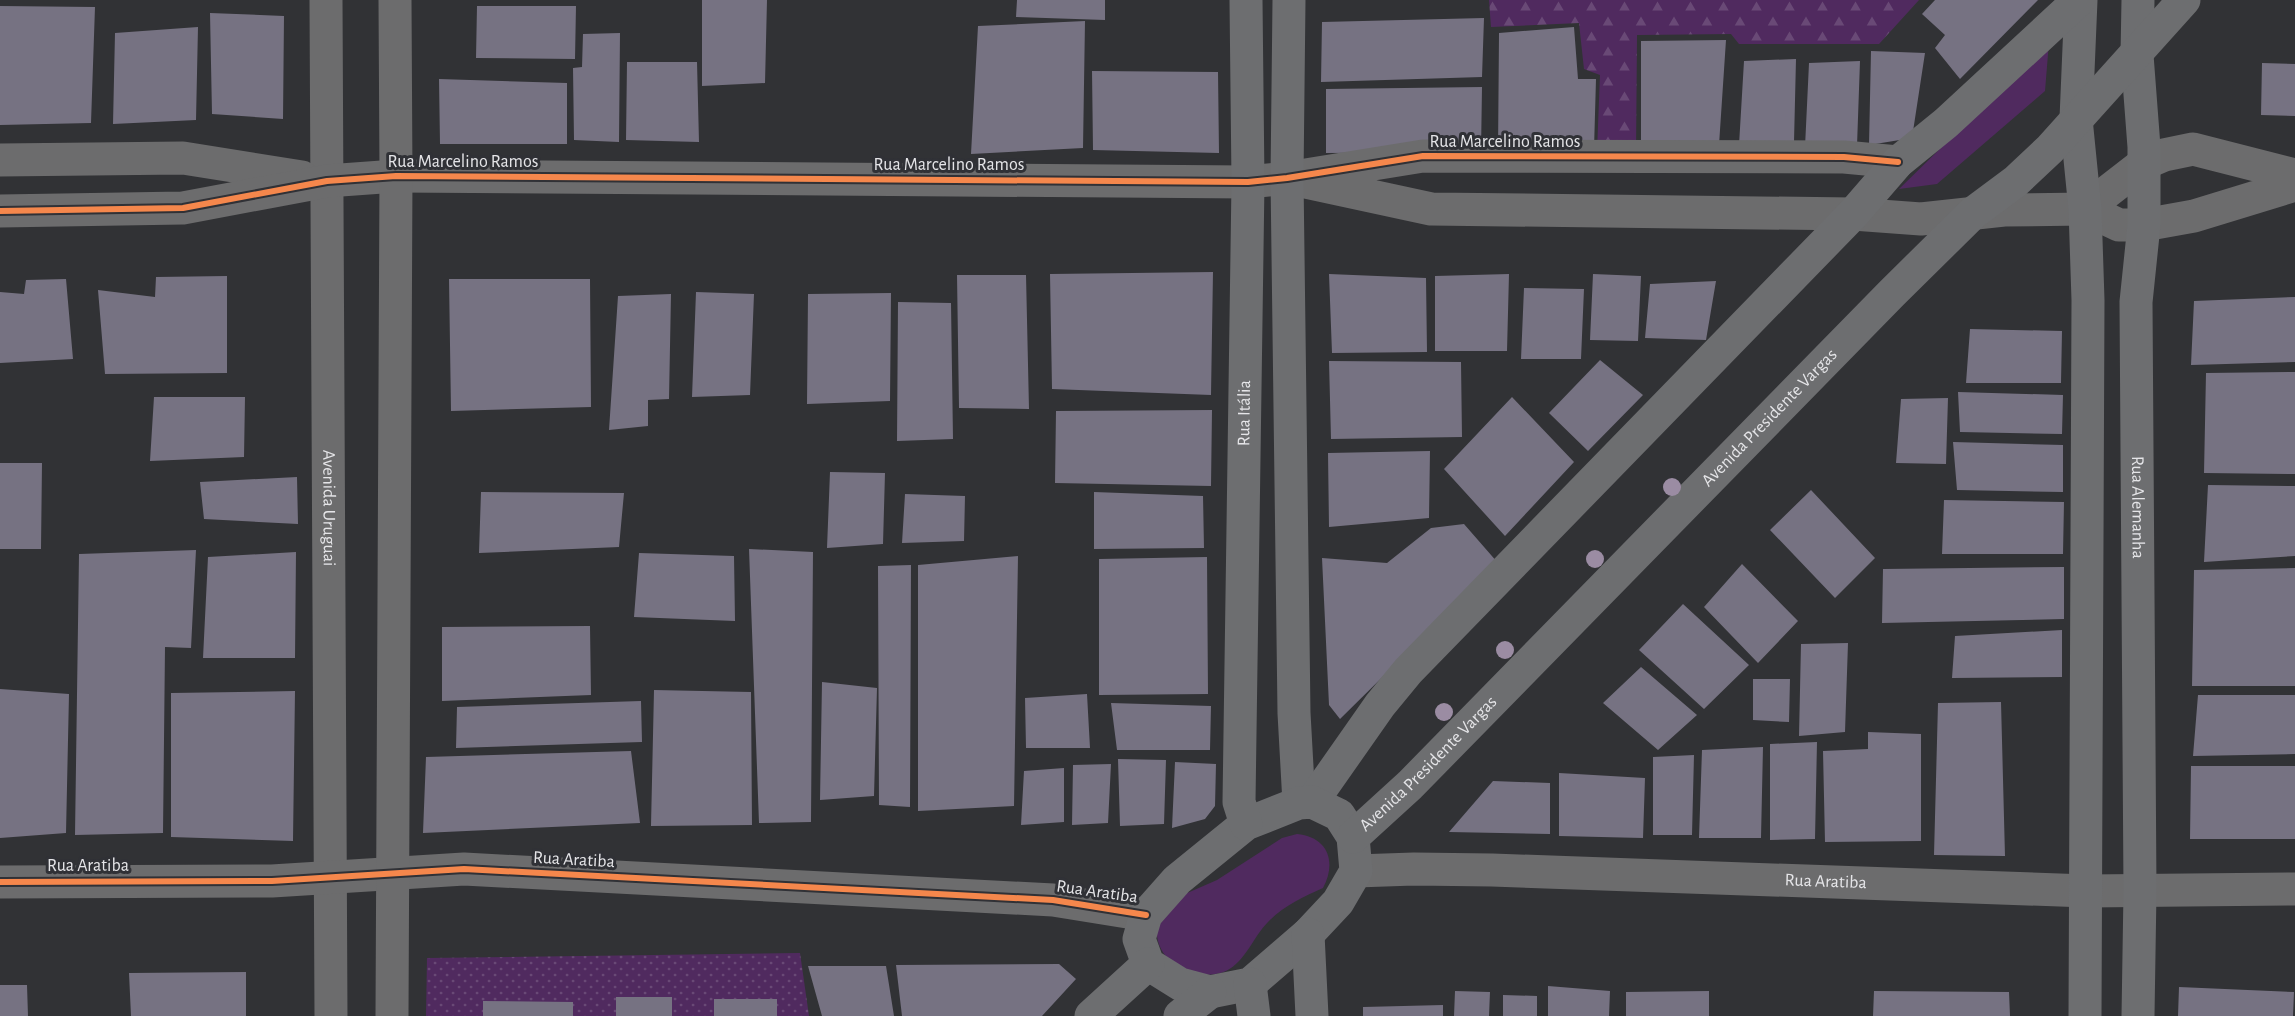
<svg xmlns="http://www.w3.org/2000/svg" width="2295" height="1016" font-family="'Alegreya Sans',sans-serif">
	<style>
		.green { fill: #502a5f }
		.forest { fill: url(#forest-firs) }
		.park { fill: url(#park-dots) }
		.building { fill: #767282 }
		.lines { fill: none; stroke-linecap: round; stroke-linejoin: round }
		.minor { stroke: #6c6c6d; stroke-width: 33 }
		.tertiary { stroke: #6c6c6d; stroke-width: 33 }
		.secondary { stroke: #6d6e70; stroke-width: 33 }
		.cycleway-casing { stroke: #303136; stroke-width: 10 }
		.cycleway { stroke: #f5874c; stroke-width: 6 }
		.tree { fill: #9b8ca3 }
		.labels { text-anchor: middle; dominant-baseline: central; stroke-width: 6; stroke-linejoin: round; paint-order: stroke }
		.street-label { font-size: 18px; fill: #e5e5e8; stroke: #303136 }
	</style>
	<defs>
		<pattern id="forest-firs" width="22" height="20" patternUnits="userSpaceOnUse" patternTransform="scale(1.5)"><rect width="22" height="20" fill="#502a5f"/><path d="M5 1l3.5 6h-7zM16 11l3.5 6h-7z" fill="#694976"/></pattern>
		<pattern id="park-dots" width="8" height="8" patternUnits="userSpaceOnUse" patternTransform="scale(1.5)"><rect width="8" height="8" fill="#502a5f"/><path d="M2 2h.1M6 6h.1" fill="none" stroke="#694976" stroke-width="1.8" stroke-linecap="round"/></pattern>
	</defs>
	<rect width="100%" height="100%" fill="#313235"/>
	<path class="green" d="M 2049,42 L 2045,91 L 1937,184 L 1899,189 Z
		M 1297,834 C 1328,837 1337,862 1323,888 C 1303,897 1283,906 1268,922 C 1253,937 1246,961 1226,971 C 1196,984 1153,962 1157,927 C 1159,918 1165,909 1169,901 L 1217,880 L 1282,838 Z"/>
	<path class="forest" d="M 1489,0 L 1919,0 L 1879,44 L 1739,44 L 1731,34 L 1637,35 L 1636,152 L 1597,152 L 1600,75 L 1584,69 L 1579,23 L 1491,27 Z"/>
	<path class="park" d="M 800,953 L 809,1016 L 426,1016 L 427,958 Z"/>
	<path class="building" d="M 702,0 L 767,0 L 765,83 L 702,86 Z
		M 1017,0 L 1105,0 L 1105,20 L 1016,17 Z
		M 1935,0 L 2038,0 L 1960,79 L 1935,48 L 1945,35 L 1922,14 Z
		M 0,6 L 95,7 L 91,123 L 0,125 Z
		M 477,6 L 576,6 L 575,59 L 476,58 Z
		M 210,13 L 284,16 L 283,119 L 212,114 Z
		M 1484,18 L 1482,77 L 1321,82 L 1322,22 Z
		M 1085,21 L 1083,148 L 971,154 L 978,26 Z
		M 198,27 L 196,120 L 113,124 L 115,33 Z
		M 1574,27 L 1578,79 L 1596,79 L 1594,149 L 1498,152 L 1499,33 Z
		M 620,33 L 619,142 L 574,140 L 573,68 L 582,67 L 583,34 Z
		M 1726,40 L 1719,145 L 1641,143 L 1641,41 Z
		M 1871,51 L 1925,53 L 1912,138 L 1869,145 Z
		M 1796,59 L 1794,142 L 1739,145 L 1744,61 Z
		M 1860,61 L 1857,146 L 1805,147 L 1809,63 Z
		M 627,62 L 697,62 L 699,142 L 626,140 Z
		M 2262,63 L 2295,64 L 2295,116 L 2261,115 Z
		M 1092,71 L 1218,72 L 1219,153 L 1093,150 Z
		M 439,79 L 567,83 L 567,144 L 440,144 Z
		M 1482,87 L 1481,152 L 1326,153 L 1326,89 Z
		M 1213,272 L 1211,395 L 1052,389 L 1050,274 Z
		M 1329,274 L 1426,278 L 1427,352 L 1332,353 Z
		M 1509,274 L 1507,351 L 1435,351 L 1435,276 Z
		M 1593,274 L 1641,276 L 1638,341 L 1590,340 Z
		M 957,275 L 1026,275 L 1029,409 L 959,408 Z
		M 227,276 L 227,373 L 105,374 L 98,290 L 155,297 L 156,277 Z
		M 66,279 L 73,359 L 0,363 L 0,292 L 24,294 L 26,280 Z
		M 449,279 L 590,279 L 591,407 L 451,411 Z
		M 1716,281 L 1706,340 L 1645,338 L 1650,284 Z
		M 1524,288 L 1584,289 L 1581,359 L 1521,359 Z
		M 696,292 L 754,294 L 750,395 L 692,397 Z
		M 891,293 L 890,401 L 807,404 L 808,294 Z
		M 671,294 L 669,399 L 648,400 L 648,426 L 609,430 L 618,296 Z
		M 2295,297 L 2295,362 L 2191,365 L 2194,301 Z
		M 898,302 L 951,303 L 953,439 L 897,441 Z
		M 1970,329 L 2062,331 L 2061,383 L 1966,383 Z
		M 1600,360 L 1643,395 L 1588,451 L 1549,413 Z
		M 1329,361 L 1461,362 L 1462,437 L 1331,439 Z
		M 2295,372 L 2295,474 L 2204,473 L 2206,373 Z
		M 1958,392 L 2063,395 L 2062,434 L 1960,432 Z
		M 154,397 L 245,397 L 244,457 L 150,461 Z
		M 1512,397 L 1574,462 L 1505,536 L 1444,469 Z
		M 1948,398 L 1946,464 L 1896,463 L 1901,399 Z
		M 1212,410 L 1211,486 L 1055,483 L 1056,411 Z
		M 1953,442 L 2063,445 L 2063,492 L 1957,490 Z
		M 1430,451 L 1429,518 L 1329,527 L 1328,453 Z
		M 0,463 L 42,463 L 41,549 L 0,549 Z
		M 830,472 L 885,473 L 883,544 L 827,548 Z
		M 297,477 L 298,524 L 204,519 L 200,482 Z
		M 2208,485 L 2295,486 L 2295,556 L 2204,562 Z
		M 1811,490 L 1875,558 L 1835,598 L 1770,530 Z
		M 481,492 L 624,493 L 619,547 L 479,553 Z
		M 1094,492 L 1203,496 L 1204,548 L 1094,549 Z
		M 905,494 L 965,496 L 964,541 L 902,543 Z
		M 1944,500 L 2064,502 L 2063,554 L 1942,554 Z
		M 1464,524 L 1498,563 L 1340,719 L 1329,705 L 1322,558 L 1387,563 L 1431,528 Z
		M 749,549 L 813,552 L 811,822 L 759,823 Z
		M 196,550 L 191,648 L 165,647 L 163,833 L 75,835 L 79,554 Z
		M 296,552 L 295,658 L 203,658 L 208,557 Z
		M 639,553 L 734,556 L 735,621 L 634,617 Z
		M 1018,556 L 1014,806 L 918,811 L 918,565 Z
		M 1207,557 L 1208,694 L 1099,695 L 1099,559 Z
		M 1742,564 L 1798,621 L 1758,663 L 1704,607 Z
		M 911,565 L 910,807 L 879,805 L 878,566 Z
		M 2064,567 L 2064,619 L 1882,623 L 1883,569 Z
		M 2295,568 L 2295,686 L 2192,686 L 2194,570 Z
		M 1683,604 L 1749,665 L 1704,709 L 1639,650 Z
		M 590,626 L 591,695 L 442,701 L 442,627 Z
		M 2062,630 L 2062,677 L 1952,678 L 1955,636 Z
		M 1848,643 L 1845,732 L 1799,736 L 1801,644 Z
		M 1641,667 L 1697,715 L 1658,750 L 1603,703 Z
		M 1753,679 L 1790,679 L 1789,722 L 1753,720 Z
		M 822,682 L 877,688 L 874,796 L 820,800 Z
		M 0,689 L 69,694 L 66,833 L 0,838 Z
		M 654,690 L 751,692 L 752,825 L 651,826 Z
		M 295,691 L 293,841 L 171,837 L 171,693 Z
		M 1087,694 L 1090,748 L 1026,748 L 1025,698 Z
		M 2198,695 L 2295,695 L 2295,754 L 2193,756 Z
		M 641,701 L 642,742 L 456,748 L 457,707 Z
		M 2001,702 L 2005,856 L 1934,855 L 1938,703 Z
		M 1111,703 L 1211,706 L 1210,750 L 1117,750 Z
		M 1868,732 L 1921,734 L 1921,841 L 1825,842 L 1823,751 L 1868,749 Z
		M 1817,742 L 1815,839 L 1770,840 L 1770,744 Z
		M 1763,747 L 1761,838 L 1699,838 L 1702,750 Z
		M 631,751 L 640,823 L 423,833 L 426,757 Z
		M 1694,755 L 1692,835 L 1653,835 L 1653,757 Z
		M 1118,759 L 1166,760 L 1164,824 L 1120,826 Z
		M 1175,762 L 1216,764 L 1215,806 L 1205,819 L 1172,828 Z
		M 1111,764 L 1108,823 L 1072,825 L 1073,765 Z
		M 2191,766 L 2295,766 L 2295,839 L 2190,839 Z
		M 1064,768 L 1064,822 L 1021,825 L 1024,771 Z
		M 1559,773 L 1645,778 L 1643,838 L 1559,836 Z
		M 1493,781 L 1550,783 L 1550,834 L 1449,832 Z
		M 1059,964 L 1076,979 L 1042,1016 L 902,1016 L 896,965 Z
		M 808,966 L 886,966 L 894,1016 L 822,1016 Z
		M 246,972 L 246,1016 L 131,1016 L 129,973 Z
		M 0,985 L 27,985 L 28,1016 L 0,1016 Z
		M 1548,986 L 1610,991 L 1609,1016 L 1548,1016 Z
		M 2179,987 L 2294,992 L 2293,1016 L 2178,1016 Z
		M 1455,991 L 1490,992 L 1489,1016 L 1454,1016 Z
		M 1709,991 L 1709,1016 L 1626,1016 L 1626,992 Z
		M 1874,991 L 2009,992 L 2010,1016 L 1873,1016 Z
		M 1503,995 L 1537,996 L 1537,1016 L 1503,1016 Z
		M 616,997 L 672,997 L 672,1016 L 616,1016 Z
		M 714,999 L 777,999 L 777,1016 L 714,1016 Z
		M 483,1001 L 573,1002 L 573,1016 L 483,1016 Z
		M 1443,1005 L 1443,1016 L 1363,1016 L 1363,1007 Z"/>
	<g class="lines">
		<path class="minor" d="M 396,176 L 1248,182 L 1287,178 L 1423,156 L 1844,157 L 1898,162
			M 1306,182 L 1431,209 L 1853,214 L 1921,219 L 2004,210 L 2085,209 L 2119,225 L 2144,225 L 2194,216 L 2295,185
			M 2085,209 L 2143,164 L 2164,155 L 2193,149 L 2295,175"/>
		<g class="tertiary">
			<path id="s1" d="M 326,0 L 331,1016"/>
			<path d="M 0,160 L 183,158 L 302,177"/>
			<path d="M 0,211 L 183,208 L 327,181 L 396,176"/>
			<path id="s2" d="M 1356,871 L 1414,869 L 1492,870 L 2087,891 L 2295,889"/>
			<path d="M 0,882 L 272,881 L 464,869 L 1053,900 L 1146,915"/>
			<path d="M 392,1016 L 396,176 L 395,0"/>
		</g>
		<g class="secondary">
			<path d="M 1289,0 L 1287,178 L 1294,713 L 1299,803"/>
			<path d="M 2081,0 L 2076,119 L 2085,209 L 2088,300 L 2085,1016"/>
			<path id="s3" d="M 2138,0 L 2137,55 L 2144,147 L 2144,225 L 2136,302 L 2140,891 L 2138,1016"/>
			<path d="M 1312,802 L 1380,705 L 1408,671 L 1853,214 L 1898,162 L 1946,123 L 2079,0"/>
			<path d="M 1312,802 L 1339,815 L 1353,837 L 1356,871 L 1338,902 L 1308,934 L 1250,984 L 1210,992 L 1180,984 L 1148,964 L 1139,939 L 1146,915 L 1177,880 L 1246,824 L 1299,803 Z"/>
			<path id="s4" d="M 1246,824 L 1239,802 L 1248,182 L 1246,0"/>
			<path id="s5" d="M 1353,837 L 1410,785 L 1892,293 L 1973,213 L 2016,181 L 2050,149 L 2184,0"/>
			<path d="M 1308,934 L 1312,1016"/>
			<path d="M 1250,984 L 1254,1016"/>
			<path d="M 1091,1016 L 1148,964"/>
			<path d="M 1180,1016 L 1210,992"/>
		</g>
		<g class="cycleway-casing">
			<path id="cycleway" d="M 0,211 L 183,208 L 327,181 L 396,176 L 1248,182 L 1287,178 L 1423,156 L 1844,157 L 1898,162
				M 0,882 L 272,881 L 464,869 L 1053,900 L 1146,915"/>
		</g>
		<use href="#cycleway" class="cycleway"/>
	</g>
	<g class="tree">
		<circle cx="1672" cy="487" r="9"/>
		<circle cx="1595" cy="559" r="9"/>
		<circle cx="1505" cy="650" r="9"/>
		<circle cx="1444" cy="712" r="9"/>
	</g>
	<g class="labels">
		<g class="street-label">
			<text x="1505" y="142">Rua Marcelino Ramos</text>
			<text x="463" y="162">Rua Marcelino Ramos</text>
			<text x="949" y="165">Rua Marcelino Ramos</text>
			<text stroke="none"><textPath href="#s4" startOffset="412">Rua Itália</textPath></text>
			<text stroke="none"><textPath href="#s5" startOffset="591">Avenida Presidente Vargas</textPath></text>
			<text stroke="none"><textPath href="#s1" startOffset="508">Avenida Uruguai</textPath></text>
			<text stroke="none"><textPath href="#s3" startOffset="508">Rua Alemanha</textPath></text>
			<text stroke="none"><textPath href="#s5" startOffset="105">Avenida Presidente Vargas</textPath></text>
			<text transform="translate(574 860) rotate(3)">Rua Aratiba</text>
			<text x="88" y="866">Rua Aratiba</text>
			<text stroke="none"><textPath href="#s2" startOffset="470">Rua Aratiba</textPath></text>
			<text transform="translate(1097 892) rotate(8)">Rua Aratiba</text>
		</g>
	</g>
</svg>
